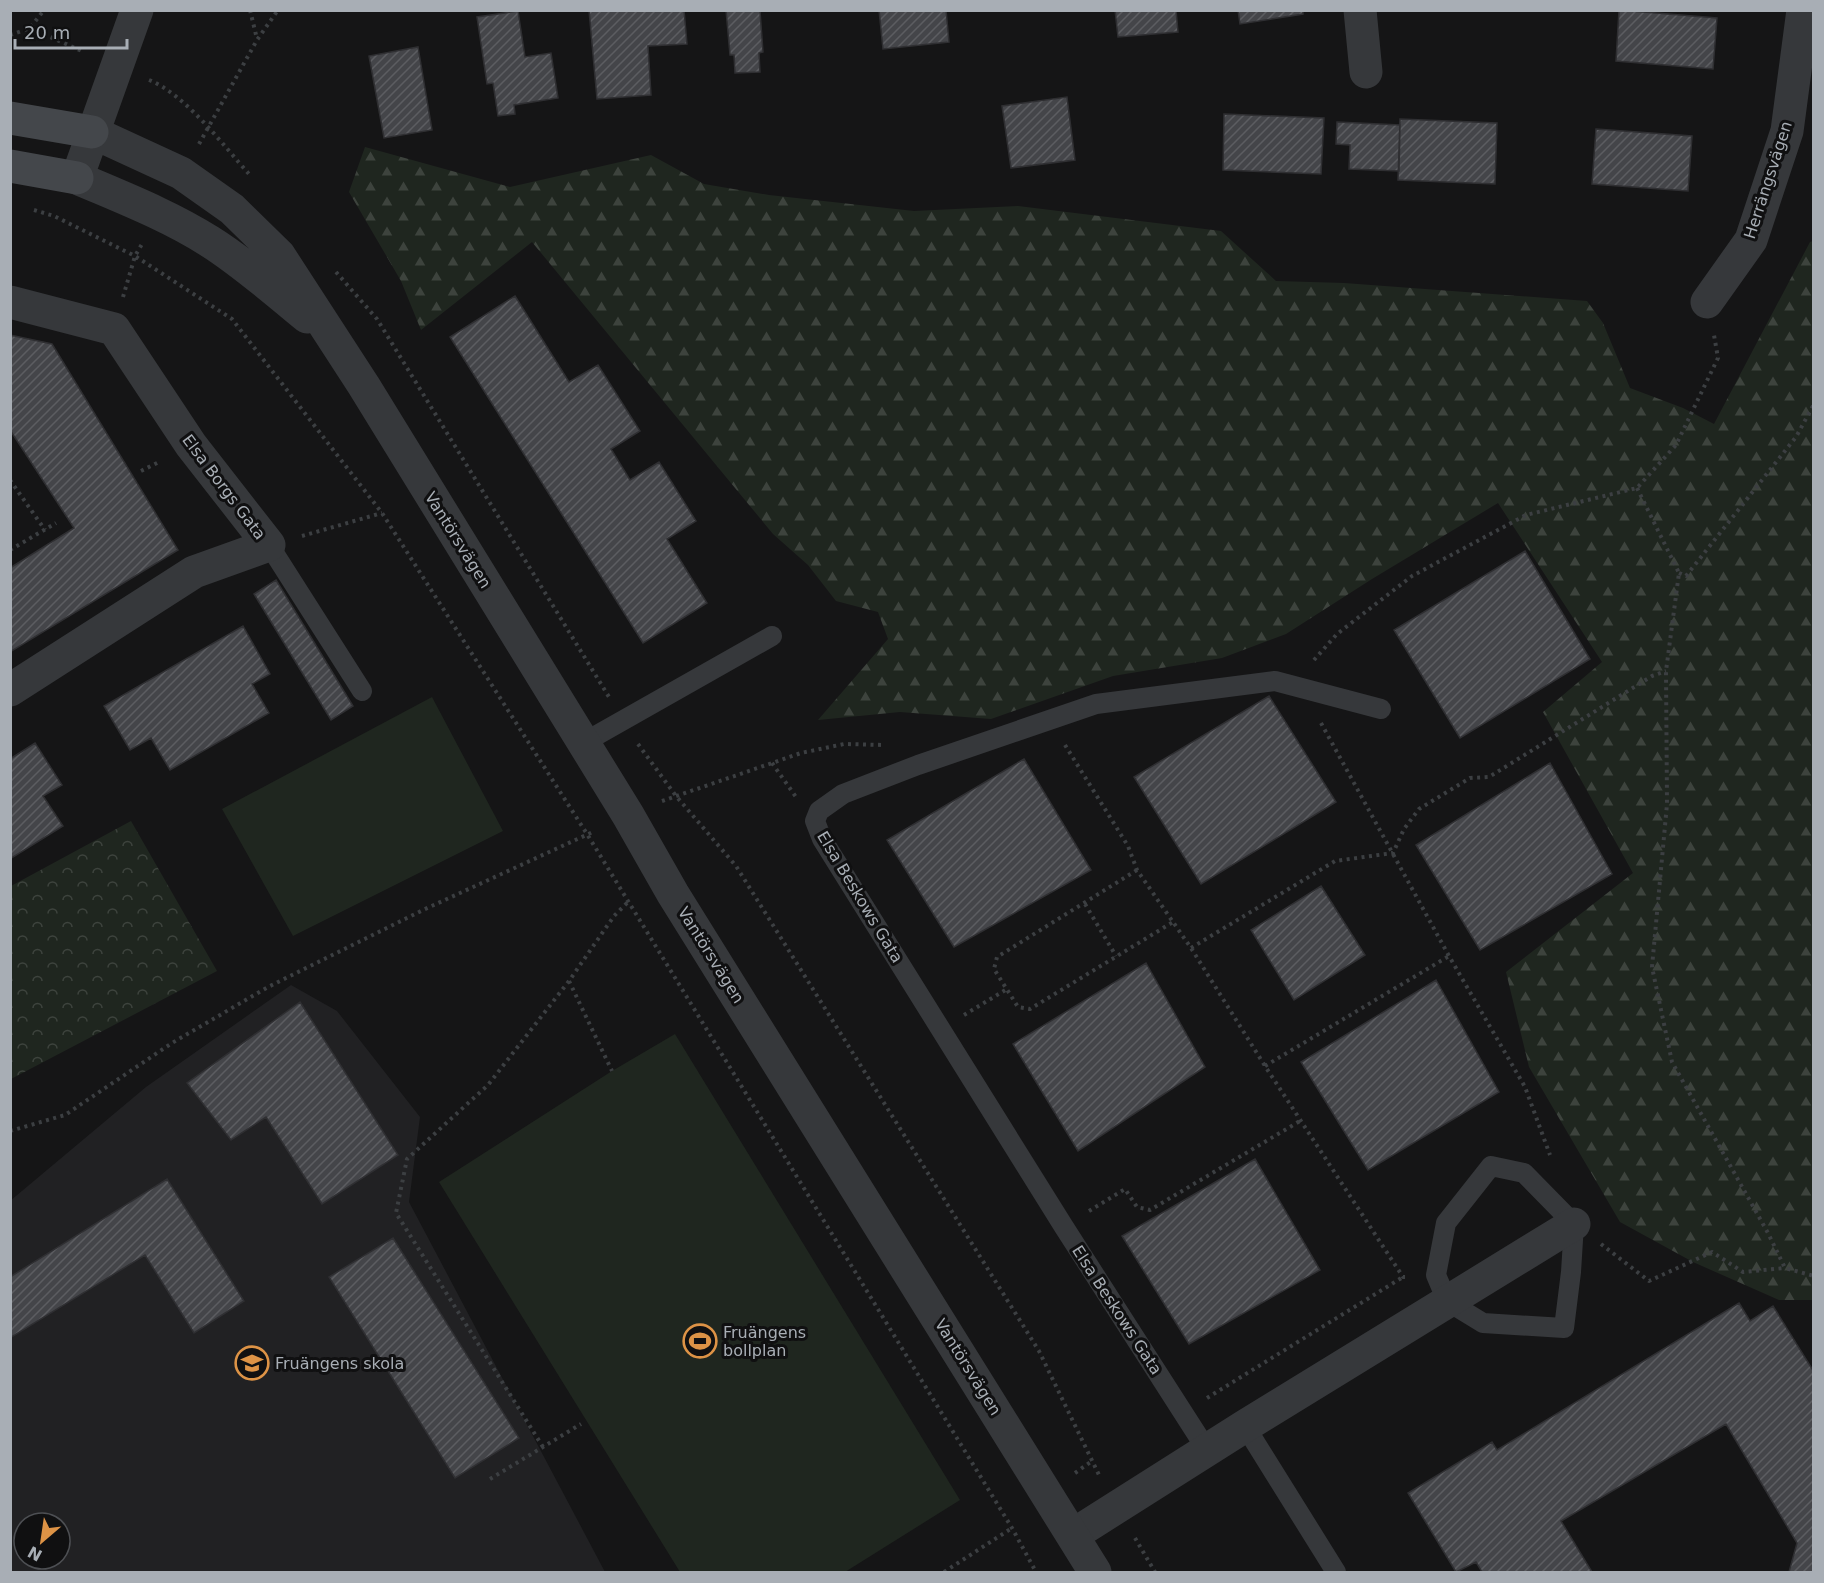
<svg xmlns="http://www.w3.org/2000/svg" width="1824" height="1583" font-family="'DejaVu Sans',sans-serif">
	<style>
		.built { fill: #212123; fill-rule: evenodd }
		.forest { fill: url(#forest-firs) }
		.park { fill: url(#park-crowns) }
		.garden { fill: #1f261f }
		.building { fill: url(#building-hatch); stroke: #2f2f32; stroke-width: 1.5 }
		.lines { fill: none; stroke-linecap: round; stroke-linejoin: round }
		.path { stroke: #3c3f42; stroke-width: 4; stroke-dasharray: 3 4.5; stroke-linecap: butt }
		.service { stroke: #36383b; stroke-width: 20 }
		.minor { stroke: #36383b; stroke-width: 33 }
		.tertiary { stroke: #36383b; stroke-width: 33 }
		.secondary { stroke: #44474b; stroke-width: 33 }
		.labels { text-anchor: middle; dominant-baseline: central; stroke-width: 6; stroke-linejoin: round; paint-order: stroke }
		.street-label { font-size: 16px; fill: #a8aeb5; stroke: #101011 }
		.poi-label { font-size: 16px; fill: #a8aeb5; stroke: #101011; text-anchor: start }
	</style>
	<defs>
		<pattern id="forest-firs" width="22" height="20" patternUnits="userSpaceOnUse" patternTransform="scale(1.5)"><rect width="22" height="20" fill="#1f261f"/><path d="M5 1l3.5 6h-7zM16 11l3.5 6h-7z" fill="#3d433d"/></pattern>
		<pattern id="park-crowns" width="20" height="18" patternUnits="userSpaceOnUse" patternTransform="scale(1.5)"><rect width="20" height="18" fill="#1f261f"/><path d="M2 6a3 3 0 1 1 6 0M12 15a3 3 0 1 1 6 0" fill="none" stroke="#3d433d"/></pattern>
		<pattern id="building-hatch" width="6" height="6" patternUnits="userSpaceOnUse" patternTransform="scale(1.5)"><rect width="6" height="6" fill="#444549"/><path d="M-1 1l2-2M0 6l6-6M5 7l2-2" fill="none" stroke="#5c5d61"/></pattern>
	</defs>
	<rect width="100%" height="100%" fill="#151516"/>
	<path class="built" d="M 291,985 L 337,1011 L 420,1117 L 409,1202 L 605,1572 L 11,1572 L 10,1201 L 146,1087 ZM 24,1523 L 60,1523 L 60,1559 L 24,1559 Z"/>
	<path class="forest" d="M 365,147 L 510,187 L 651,155 L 704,184 L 769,195 L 914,211 L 1018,206 L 1221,231 L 1276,281 L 1344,283 L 1587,301 L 1603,323 L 1630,388 L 1683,408 L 1714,424 L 1810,242 L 1813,241 L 1813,1300 L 1779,1300 L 1693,1262 L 1620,1222 L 1529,1067 L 1506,972 L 1633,873 L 1543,712 L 1602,662 L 1498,503 L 1372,579 L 1286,634 L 1222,658 L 1113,676 L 991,719 L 900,712 L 818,720 L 888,639 L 878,612 L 836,601 L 808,565 L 773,534 L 532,242 L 421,330 L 401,281 L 349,192 Z"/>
	<path class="park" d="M 131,821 L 217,971 L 11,1079 L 11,886 Z"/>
	<path class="garden" d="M 432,697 L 503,831 L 293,936 L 222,809 Z
		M 675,1034 L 960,1500 L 845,1572 L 680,1572 L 439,1182 L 612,1071 Z"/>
	<path class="building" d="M 589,10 L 684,10 L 687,44 L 648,46 L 651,95 L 597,99 Z
		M 726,10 L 763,10 L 760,11 L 763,52 L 759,53 L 760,72 L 735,73 L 734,55 L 730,55 Z
		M 879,10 L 946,10 L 949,42 L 883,49 Z
		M 1115,10 L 1176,10 L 1178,32 L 1118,37 Z
		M 1238,10 L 1303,10 L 1303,14 L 1240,24 Z
		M 1619,10 L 1717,18 L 1713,69 L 1616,61 Z
		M 518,11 L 525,57 L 551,53 L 558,98 L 514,105 L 515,114 L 498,116 L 493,83 L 487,84 L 477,17 Z
		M 418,47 L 432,130 L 384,138 L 369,56 Z
		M 1067,97 L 1075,160 L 1011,168 L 1002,106 Z
		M 1224,114 L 1324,118 L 1321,174 L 1223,170 Z
		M 1400,119 L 1497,123 L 1495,184 L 1398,180 Z
		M 1337,122 L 1400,125 L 1399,171 L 1349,169 L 1350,145 L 1336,144 Z
		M 1596,129 L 1692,136 L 1688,191 L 1592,184 Z
		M 515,296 L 569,382 L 598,365 L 640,431 L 611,449 L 630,480 L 659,462 L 696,521 L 667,539 L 707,603 L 643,643 L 450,337 Z
		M 10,335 L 52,344 L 178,550 L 10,652 L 10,568 L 74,528 L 10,430 Z
		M 1525,551 L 1590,659 L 1460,738 L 1394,630 Z
		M 276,580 L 353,706 L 331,720 L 254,594 Z
		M 243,626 L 270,674 L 252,684 L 269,713 L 170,770 L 151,738 L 130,750 L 104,706 Z
		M 1269,696 L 1336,802 L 1201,884 L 1134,777 Z
		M 35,743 L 62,785 L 43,796 L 63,826 L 10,859 L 10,759 Z
		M 1024,759 L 1091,870 L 954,947 L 887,840 Z
		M 1550,763 L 1612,874 L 1480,950 L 1416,845 Z
		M 1321,886 L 1365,955 L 1294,1000 L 1251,930 Z
		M 1146,963 L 1205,1067 L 1078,1151 L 1013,1044 Z
		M 1436,980 L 1499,1092 L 1368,1170 L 1301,1062 Z
		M 300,1002 L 398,1155 L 322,1204 L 266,1117 L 231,1140 L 187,1083 Z
		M 1255,1159 L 1320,1270 L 1189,1344 L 1122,1236 Z
		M 167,1179 L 244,1301 L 194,1333 L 145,1255 L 10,1338 L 10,1277 Z
		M 393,1238 L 519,1438 L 455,1478 L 329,1277 Z
		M 1739,1303 L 1750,1321 L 1773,1306 L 1814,1372 L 1814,1572 L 1789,1572 L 1797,1543 L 1726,1424 L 1561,1521 L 1592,1572 L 1482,1572 L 1476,1562 L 1456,1572 L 1408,1493 L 1492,1442 L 1497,1450 Z"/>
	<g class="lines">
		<path class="path" d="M 250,10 L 257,39
			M 30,28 L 84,52
			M 10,35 L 30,28 L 44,10
			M 149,80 C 185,94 223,145 249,174
			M 199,144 L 257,40 L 278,10
			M 34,210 L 54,216 L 135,256 L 232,319 L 382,513 L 587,834 L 1012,1528 L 1036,1572
			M 336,272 L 377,319 L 609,697
			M 123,297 L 135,256 L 142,244
			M 141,471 L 159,462
			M 10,480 L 45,530
			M 1637,488 L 1679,573 L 1666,671 L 1667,804 L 1652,967 L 1672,1062 L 1768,1233 L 1785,1268 L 1814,1276
			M 302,536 L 382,513
			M 10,550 L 56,523
			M 1679,573 L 1686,576 L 1796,437 L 1814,404
			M 1314,660 L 1337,634 L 1412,576 L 1526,515 L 1637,488 L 1676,445 L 1718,358 L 1714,335
			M 1321,723 L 1449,956 L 1525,1087 L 1550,1155
			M 638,744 L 676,796 L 736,866 L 1039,1351 L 1100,1477
			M 1065,745 L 1128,846 L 1137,870 L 1191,948 L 1265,1066 L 1403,1277 L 1409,1277
			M 772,763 L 796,797
			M 662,801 L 801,753 L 844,744 L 885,745
			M 1137,870 L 997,957 L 994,969 L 1018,1007 L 1030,1009 L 1173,922
			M 1085,904 L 1116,956
			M 1191,948 L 1335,861 L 1393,853 L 1404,829 L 1419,809 L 1470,778 L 1489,777 L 1652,676 L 1666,671
			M 569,981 L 612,1071
			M 964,1015 L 1007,989
			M 1265,1066 L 1449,956
			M 10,1131 L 65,1115 L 172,1043 L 268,987 L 423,910 L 595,831
			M 1089,1211 L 1125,1189 L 1137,1207 L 1150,1210 L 1300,1121
			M 1601,1244 L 1649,1281 L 1712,1252 L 1743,1272 L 1785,1268
			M 1207,1398 L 1403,1277
			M 543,1447 L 396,1213 L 407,1159 L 488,1085 L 569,981 L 614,916 L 628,902
			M 1075,1473 L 1092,1461
			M 490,1479 L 581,1424
			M 1135,1538 L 1155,1572
			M 944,1572 L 1012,1528"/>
		<path class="service" d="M 269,545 L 362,691
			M 583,743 L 772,636
			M 1491,1166 L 1524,1173 L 1574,1224 L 1571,1272 L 1564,1328 L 1483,1323 L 1447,1301 L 1436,1275 L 1446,1223 Z
			M 1245,1426 L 1336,1572
			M 1207,1450 L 1064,1227 L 822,839 L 815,821 L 819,811 L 843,794 L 918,765 L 1096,704 L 1275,681 L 1381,709"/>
		<path class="minor" d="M 1360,10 L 1366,72
			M 10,302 L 114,329 L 191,445 L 269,545 L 194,572 L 10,690
			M 1707,302 L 1751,240 L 1787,131 L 1803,10
			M 1073,1535 L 1245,1426 L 1574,1224"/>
		<path class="tertiary" d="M 137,10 L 77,178 C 121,197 168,215 209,241 C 244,263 275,291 307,317
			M 92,132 L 181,173 L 232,209 L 279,255 L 364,386 L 628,815 L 673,894 L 1095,1572"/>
		<path class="secondary" d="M 10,118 L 92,132
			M 10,166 L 77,178"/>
	</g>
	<defs>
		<g id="stadium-ring" transform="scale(1.725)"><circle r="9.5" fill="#101011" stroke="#dd9346" stroke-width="1.5"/><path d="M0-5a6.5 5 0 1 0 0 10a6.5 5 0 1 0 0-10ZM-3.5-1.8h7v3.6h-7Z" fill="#dd9346"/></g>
		<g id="school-ring" transform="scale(1.725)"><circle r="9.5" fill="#101011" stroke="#dd9346" stroke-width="1.5"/><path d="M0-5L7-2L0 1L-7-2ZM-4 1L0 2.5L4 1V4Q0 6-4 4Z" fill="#dd9346"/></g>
	</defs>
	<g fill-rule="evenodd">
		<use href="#stadium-ring" x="700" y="1341"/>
		<use href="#school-ring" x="252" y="1363"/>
	</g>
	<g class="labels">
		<g class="street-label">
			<text transform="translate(1768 180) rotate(-72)">Herrängsvägen</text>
			<text transform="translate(224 487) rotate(53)">Elsa Borgs Gata</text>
			<text transform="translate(458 540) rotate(58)">Vantörsvägen</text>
			<text transform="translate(860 897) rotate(59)">Elsa Beskows Gata</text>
			<text transform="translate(711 955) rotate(58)">Vantörsvägen</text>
			<text transform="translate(1117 1310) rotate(57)">Elsa Beskows Gata</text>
			<text transform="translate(968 1367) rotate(58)">Vantörsvägen</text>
		</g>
		<g class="poi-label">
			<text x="723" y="1332">Fruängens<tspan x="723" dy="18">bollplan</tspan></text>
			<text x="275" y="1363">Fruängens skola</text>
		</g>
	</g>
	<rect width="1824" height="1583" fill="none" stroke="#a8aeb5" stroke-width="24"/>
	<g transform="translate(42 1541) rotate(209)"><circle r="28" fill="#101011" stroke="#4d4f53" stroke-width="1.5"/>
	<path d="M0-4.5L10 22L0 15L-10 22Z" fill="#dd9346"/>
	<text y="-9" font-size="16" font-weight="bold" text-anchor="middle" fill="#a8aeb5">N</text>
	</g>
	<path d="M15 39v9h112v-9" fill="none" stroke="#a8aeb5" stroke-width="3"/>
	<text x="24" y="39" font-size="18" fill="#a8aeb5" stroke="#101011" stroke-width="4.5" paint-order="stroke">20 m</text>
</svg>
